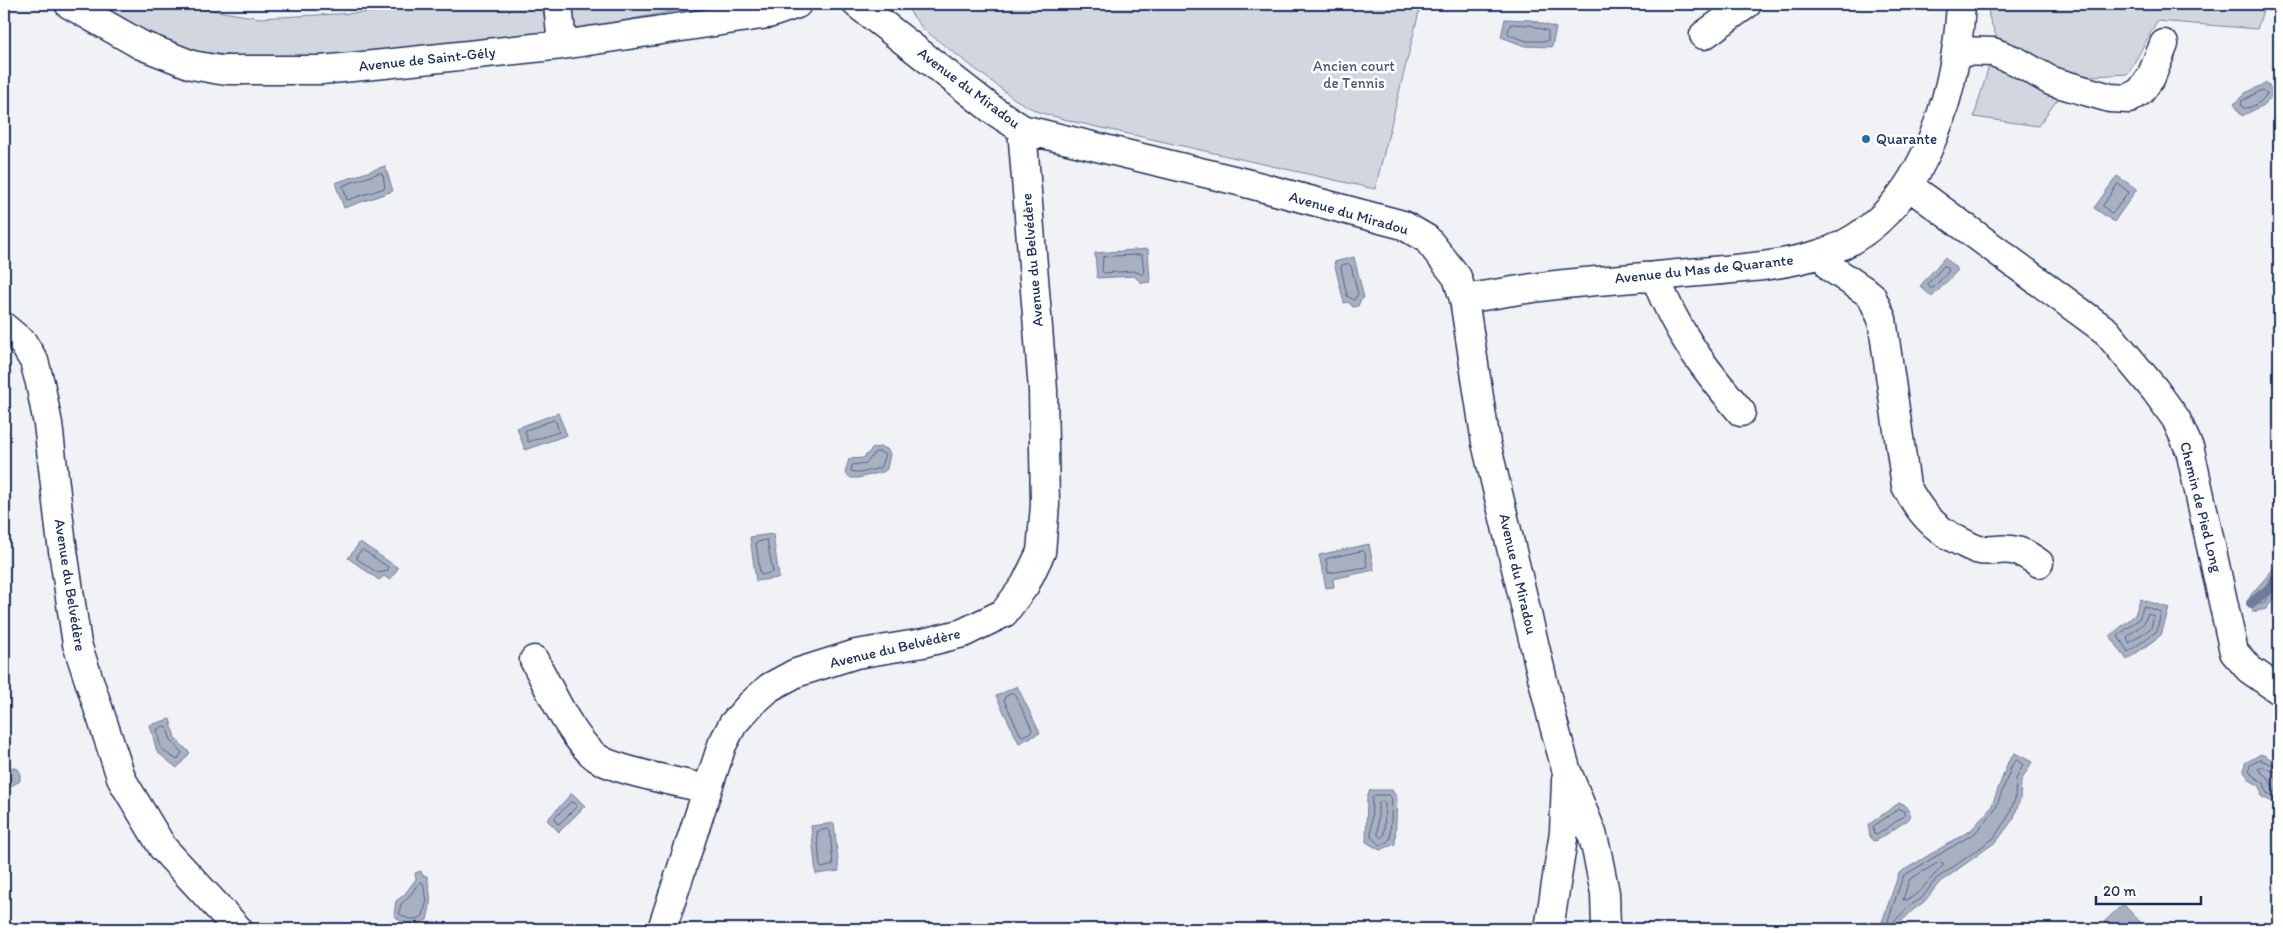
<svg xmlns="http://www.w3.org/2000/svg" width="2283" height="933" font-family="Itim,sans-serif">
	<style>
		.green { fill: #d2d6df; stroke: #76829e }
		.water { fill: #a8b0c2; stroke: #707c9a }
		.lines { fill: none; stroke-linecap: round; stroke-linejoin: round }
		.shore { stroke: #536386; stroke-width: 1 }
		.stream { stroke: #707c9a; stroke-width: 10 }
		.minor-casing { stroke: #1b2f5e; stroke-width: 31 }
		.minor { stroke: #fff; stroke-width: 28 }
		.poi-dot { fill: #1f6fb2; stroke: #fff; stroke-width: 2 }
		.labels { text-anchor: middle; dominant-baseline: central; stroke-width: 5; stroke-linejoin: round; paint-order: stroke }
		.street-label { font-size: 15px; fill: #1b2f5e; stroke: #fff }
		.park-label { font-size: 15px; fill: #49597e; stroke: #fff }
		.poi-label { font-size: 15px; fill: #1b2f5e; stroke: #fff; text-anchor: start }
	</style>
	<rect width="100%" height="100%" fill="#f1f2f5"/>
	<filter id="ink" filterUnits="userSpaceOnUse"><feTurbulence type="fractalNoise" baseFrequency=".02" numOctaves="2"/><feDisplacementMap in="SourceGraphic" scale="10" xChannelSelector="R" yChannelSelector="G"/><feConvolveMatrix kernelMatrix="1 2 1 2 8 2 1 2 1" color-interpolation-filters="sRGB"/></filter>
	<g filter="url(#ink)">
		<path class="green" d="M 89,4 L 186,4 L 204,9 L 260,18 L 375,12 L 460,4 L 710,4 L 586,28 L 502,41 L 291,62 L 201,52 L 146,35 Z
			M 904,4 L 1421,4 L 1375,189 L 1075,122 L 1038,112 L 1016,100 L 923,29 Z
			M 1988,4 L 2265,4 L 2257,29 L 2157,21 L 2128,74 L 2074,77 L 2038,126 L 1974,117 L 1997,38 L 1989,17 Z"/>
		<path class="water" d="M 1505,19 L 1531,20 L 1556,28 L 1552,47 L 1525,46 L 1501,37 Z
			M 2267,83 L 2274,95 L 2264,105 L 2242,116 L 2234,104 L 2245,93 Z
			M 385,166 L 393,191 L 344,208 L 335,183 Z
			M 2117,176 L 2137,189 L 2114,222 L 2094,208 Z
			M 1148,249 L 1150,282 L 1142,283 L 1134,276 L 1097,278 L 1095,253 Z
			M 1354,257 L 1364,298 L 1361,299 L 1358,306 L 1353,307 L 1348,302 L 1344,303 L 1334,262 Z
			M 1945,257 L 1958,270 L 1932,297 L 1920,286 Z
			M 558,413 L 567,435 L 525,450 L 517,428 Z
			M 881,447 L 887,449 L 890,454 L 887,469 L 883,472 L 858,478 L 851,478 L 845,473 L 849,459 L 863,458 L 873,448 Z
			M 773,534 L 779,578 L 756,581 L 750,537 Z
			M 360,542 L 398,568 L 390,580 L 384,576 L 379,580 L 348,558 Z
			M 1369,544 L 1374,570 L 1333,579 L 1334,587 L 1326,588 L 1319,555 Z
			M 2279,562 L 2279,590 L 2266,609 L 2253,612 L 2250,596 Z
			M 2140,599 L 2169,608 L 2161,635 L 2127,660 L 2110,636 L 2135,615 Z
			M 1017,686 L 1040,733 L 1019,743 L 996,696 Z
			M 170,719 L 175,738 L 190,753 L 177,768 L 157,752 L 150,725 Z
			M 2015,753 L 2032,762 L 2021,781 L 2020,799 L 2014,818 L 1997,841 L 1939,883 L 1924,902 L 1913,910 L 1894,929 L 1873,929 L 1882,922 L 1899,873 L 1971,830 L 1991,808 L 2008,762 Z
			M 2261,754 L 2279,763 L 2279,805 L 2262,797 L 2260,786 L 2251,781 L 2244,772 L 2245,763 Z
			M 13,767 L 20,771 L 20,781 L 8,788 L 10,792 L 4,795 L 4,771 Z
			M 1370,790 L 1392,790 L 1397,798 L 1395,844 L 1380,850 L 1366,842 L 1367,797 Z
			M 572,793 L 585,806 L 559,832 L 547,820 Z
			M 1899,803 L 1904,804 L 1911,815 L 1909,819 L 1878,840 L 1873,841 L 1870,836 L 1868,825 Z
			M 834,823 L 839,871 L 816,874 L 811,826 Z
			M 421,871 L 422,875 L 427,876 C 431,896 432,900 427,920 C 415,926 403,926 394,915 L 396,901 L 404,895 L 416,879 L 415,873 Z
			M 2123,904 L 2147,929 L 2111,929 L 2104,922 Z"/>
		<g class="lines">
			<path class="shore" d="M 1511,24 L 1530,25 L 1548,31 L 1548,41 L 1527,41 L 1509,35 L 1508,32 Z
				M 2263,90 L 2267,93 C 2264,101 2252,109 2243,108 L 2241,104 L 2242,101 Z
				M 380,173 L 383,175 L 385,188 L 347,200 L 343,186 Z
				M 2118,184 L 2129,192 L 2112,214 L 2103,206 Z
				M 1142,255 L 1144,273 L 1143,275 L 1134,271 L 1104,273 L 1102,271 L 1103,257 Z
				M 1349,264 L 1351,266 L 1358,294 L 1354,300 L 1347,296 L 1341,268 L 1342,265 Z
				M 1944,266 L 1947,267 L 1949,271 L 1933,288 L 1930,288 L 1928,284 Z
				M 554,420 L 556,422 L 559,432 L 528,442 L 525,431 Z
				M 876,452 L 880,452 L 885,455 L 880,468 L 860,473 L 851,471 L 852,465 L 866,463 Z
				M 767,540 L 773,572 L 762,575 L 760,573 L 756,543 Z
				M 363,550 L 388,567 L 388,571 L 378,573 L 357,559 L 357,555 Z
				M 1363,551 L 1365,553 L 1367,567 L 1328,573 L 1326,559 Z
				M 2279,570 L 2256,597 L 2257,604 L 2263,604 L 2274,589 L 2279,587
				M 2144,606 L 2161,612 L 2157,631 L 2128,652 L 2118,636 L 2139,619 Z
				M 2148,614 L 2154,616 L 2151,628 L 2129,643 L 2127,637 L 2144,623 Z
				M 1013,693 L 1015,695 L 1032,729 L 1031,732 L 1023,736 L 1020,734 L 1004,700 L 1005,697 Z
				M 164,726 L 167,728 L 171,740 L 182,753 L 177,760 L 161,749 L 157,730 Z
				M 2017,760 L 2023,765 L 2016,779 L 2015,799 L 2009,815 L 1994,838 L 1936,879 L 1921,899 L 1909,906 L 1892,924 L 1889,924 L 1888,921 L 1903,876 L 1975,833 L 1995,810 L 2012,765 Z
				M 2279,767 L 2260,760 L 2250,765 L 2249,770 L 2253,776 L 2264,783 L 2267,793 L 2279,800
				M 2279,773 L 2262,767 L 2258,769 L 2269,779 L 2274,790 L 2279,793
				M 1375,795 L 1389,795 L 1392,799 L 1390,839 L 1385,844 L 1380,845 L 1371,837 L 1372,798 Z
				M 1383,801 L 1385,804 L 1384,835 L 1381,838 L 1378,835 L 1378,804 Z
				M 571,802 L 576,804 L 576,807 L 560,823 L 557,824 L 555,818 Z
				M 1899,809 L 1904,811 L 1904,816 L 1877,835 L 1874,834 L 1873,827 Z
				M 828,829 L 830,831 L 833,865 L 822,868 L 820,866 L 817,832 Z
				M 1940,862 L 1943,863 L 1943,866 C 1932,875 1917,900 1903,900 L 1909,880 Z
				M 420,882 L 423,883 L 427,900 L 423,916 C 415,921 406,920 399,913 L 401,904 L 408,898 Z"/>
			<path class="stream" d="M 2251,603 L 2269,589 L 2279,575"/>
			<g class="minor-casing">
				<path id="minor" d="M 69,4 L 141,45 L 192,65 L 220,70 L 321,70 L 384,64 L 562,45 L 768,14 L 797,4
					M 558,4 L 562,45
					M 857,4 L 993,110 L 1022,129 L 1242,182 L 1403,225 L 1427,239 L 1457,277 L 1464,299 L 1486,443 L 1552,718 L 1566,769 L 1592,833 L 1597,853 L 1605,893 L 1606,929
					M 1704,35 L 1747,4
					M 1958,51 L 1993,52 L 2016,61 L 2051,81 L 2110,98 L 2129,99 L 2141,91 L 2151,77 L 2164,44
					M 1909,186 L 2106,331 L 2155,390 L 2176,419 L 2190,450 L 2234,652 L 2249,669 L 2279,690
					M 1823,253 L 1831,268 L 1871,295 L 1882,319 L 1906,486 C 1919,511 1933,528 1959,541 C 1966,544 1973,549 1980,550 C 1985,551 1991,550 1996,550 C 2014,548 2024,552 2039,563
					M 1655,276 C 1676,332 1703,367 1741,412
					M 1464,299 C 1498,294 1531,287 1565,284 C 1603,280 1640,278 1678,274 C 1725,269 1778,268 1823,253 C 1922,220 1956,96 1961,4
					M 4,327 L 23,343 L 34,361 L 40,383 L 48,424 L 61,537 L 77,644 L 122,780 L 163,848 L 238,929
					M 534,660 C 550,689 571,738 596,757 C 612,770 683,783 707,789
					M 662,929 L 722,745 L 733,724 L 750,705 L 770,687 L 796,673 L 856,654 L 923,643 L 963,633 L 1004,613 L 1025,585 L 1041,552 L 1045,505 L 1043,390 L 1022,129
					M 1549,929 L 1564,832 L 1566,780"/>
			</g>
			<use href="#minor" class="minor"/>
		</g>
	</g>
	<circle class="poi-dot" cx="1866" cy="139" r="5"/>
	<g class="labels">
		<g class="street-label">
			<text transform="translate(427 59) rotate(-6)">Avenue de Saint-Gély</text>
			<text transform="translate(969 88) rotate(37)">Avenue du Miradou</text>
			<text transform="translate(1349 213) rotate(16)">Avenue du Miradou</text>
			<text transform="translate(1032 260) rotate(-95)">Avenue du Belvédère</text>
			<text transform="translate(1704 269) rotate(-6)">Avenue du Mas de Quarante</text>
			<text transform="translate(2201 507) rotate(76)">Chemin de Pied Long</text>
			<text transform="translate(1518 574) rotate(77)">Avenue du Miradou</text>
			<text transform="translate(70 585) rotate(81)">Avenue du Belvédère</text>
			<text transform="translate(895 648) rotate(-13)">Avenue du Belvédère</text>
		</g>
		<g class="park-label">
			<text x="1354" y="66">Ancien court<tspan x="1354" dy="17">de Tennis</tspan></text>
		</g>
		<g class="poi-label">
			<text x="1876" y="139">Quarante</text>
		</g>
	</g>
	<rect width="2283" height="933" fill="none" stroke="#fff" stroke-width="20"/>
	<rect x="10" y="10" width="2263" height="913" fill="none" stroke="#1b2f5e" stroke-width="2" filter="url(#ink)"/>
	<path d="M2096 896v8h105v-8" fill="none" stroke="#1b2f5e" stroke-width="2.5"/>
	<text x="2103" y="896" font-size="15" fill="#1b2f5e" stroke="#ffffff" stroke-width="4" paint-order="stroke">20 m</text>
</svg>
